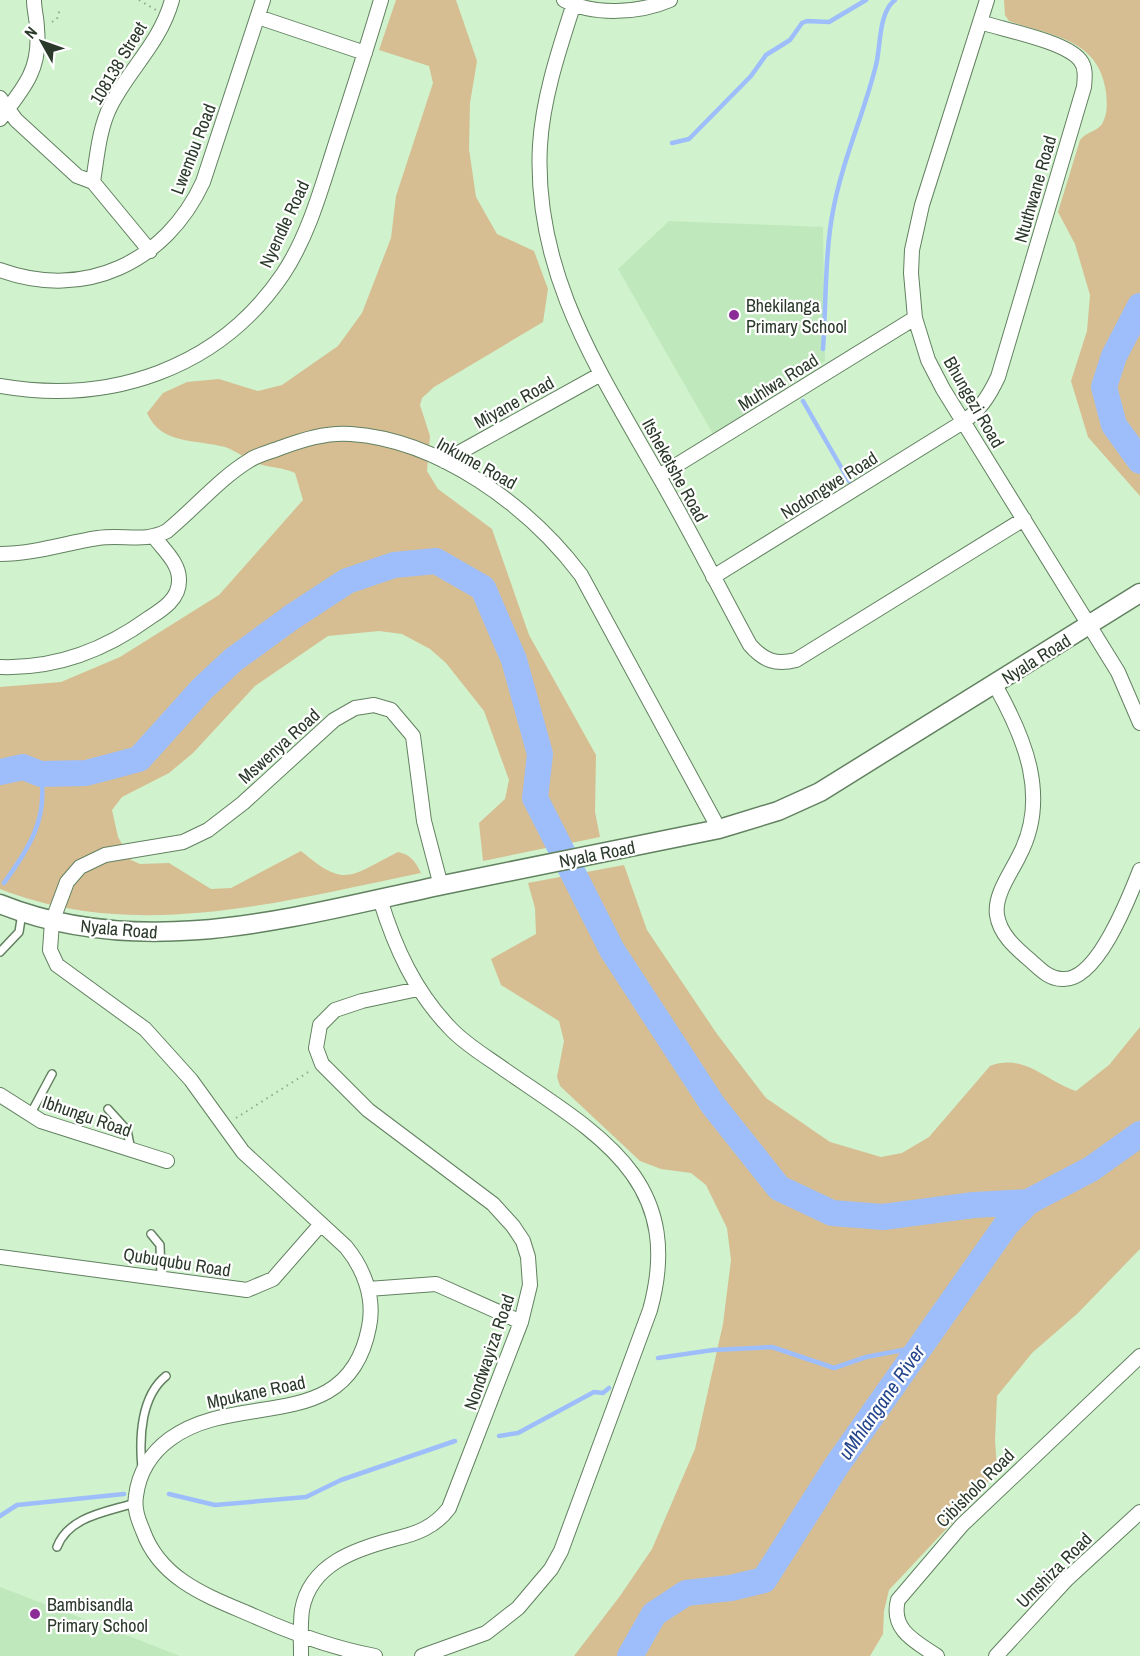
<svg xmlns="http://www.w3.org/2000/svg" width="1140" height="1656" font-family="'Archivo Narrow',sans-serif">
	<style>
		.built { fill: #c0e8bd }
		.grass { fill: #d6be92 }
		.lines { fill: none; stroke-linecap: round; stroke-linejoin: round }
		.stream { stroke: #9ebefb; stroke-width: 4.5 }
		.river { stroke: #9ebefb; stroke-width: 26 }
		.service-casing { stroke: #628160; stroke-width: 10 }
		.minor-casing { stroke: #628160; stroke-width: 16 }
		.tertiary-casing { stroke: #628160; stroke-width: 21 }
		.path { stroke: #90ab8e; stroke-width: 2; stroke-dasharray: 1.5 4.5; stroke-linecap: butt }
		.service { stroke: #fff; stroke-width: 7 }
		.minor { stroke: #fff; stroke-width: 14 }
		.tertiary { stroke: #fff; stroke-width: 18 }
		.poi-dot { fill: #8c2d97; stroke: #fff; stroke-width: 2 }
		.labels { text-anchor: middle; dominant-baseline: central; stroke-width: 4.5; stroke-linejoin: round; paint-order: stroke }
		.street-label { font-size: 18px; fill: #2b392b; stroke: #fff }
		.poi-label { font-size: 18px; fill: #2b392b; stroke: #fff; text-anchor: start }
		.water-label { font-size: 20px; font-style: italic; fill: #23438a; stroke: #fff }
	</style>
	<rect width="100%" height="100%" fill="#d0f2cd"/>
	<path class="built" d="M 669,221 L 823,227 L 825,361 L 713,434 L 618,269 Z
		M 0,1587 L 139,1640 L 180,1656 L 0,1656 Z"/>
	<path class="grass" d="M 396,0 L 456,0 L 477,61 L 470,103 L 469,149 L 476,197 L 497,234 L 534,251 L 548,289 L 543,322 L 434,387 L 422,398 L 420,405 L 430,436 L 427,471 L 438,489 L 492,529 L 529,635 L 596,755 L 595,812 L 600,837 L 483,861 L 479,823 L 505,799 L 509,780 L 484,711 L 446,663 L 430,649 L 402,634 L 379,631 L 328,636 L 255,686 L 193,753 L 169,773 L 122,797 L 112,810 L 118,837 L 131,860 L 140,864 L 169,863 L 211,889 L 231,888 L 301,851 C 346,889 350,876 398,852 C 411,855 415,861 421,873 C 283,901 138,943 0,889 L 0,687 L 61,682 L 120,657 L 219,595 L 303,500 L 295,473 C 282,467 271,468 259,464 C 247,460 237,451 225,447 C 195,439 161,445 147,413 L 163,393 L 187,382 L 219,379 L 258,391 L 282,385 L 338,346 L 362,313 L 391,238 L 396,196 L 433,83 L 429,66 L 379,50 Z
		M 1004,0 L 1140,0 L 1140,496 L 1088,437 L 1071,381 L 1087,331 L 1090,295 L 1075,244 L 1058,212 L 1080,140 C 1086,132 1096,132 1102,124 C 1108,113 1107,104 1106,92 C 1099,39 1052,36 1009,21 L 1005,15 Z
		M 624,865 L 647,930 L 717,1034 L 766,1098 L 830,1142 L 881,1157 L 902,1153 L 929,1137 L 990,1066 C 1025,1053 1045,1081 1076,1091 L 1109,1065 L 1140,1027 L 1140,1249 L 1078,1313 L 1032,1353 L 997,1396 L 995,1440 L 997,1469 L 981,1492 L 889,1590 L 884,1611 L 883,1634 L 870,1656 L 574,1656 L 620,1596 L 652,1549 L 695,1449 L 723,1324 L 731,1260 L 727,1228 L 706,1185 L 691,1173 L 661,1169 L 640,1161 L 560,1086 L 557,1077 L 564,1041 L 559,1021 L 501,985 L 491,959 L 536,934 L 535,908 L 528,883 Z"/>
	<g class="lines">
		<path class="stream" d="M 672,143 L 689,139 L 751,76 L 766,55 L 790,40 L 802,23 L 807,21 L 829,22 L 866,0
			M 823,349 C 826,306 825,251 833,211 C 842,161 864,114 876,65 C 881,46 878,13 895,0
			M 803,401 L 849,481
			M 4,883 C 29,847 48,821 41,774
			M 658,1358 L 713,1350 L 772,1347 L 834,1368 L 866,1357 L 919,1347
			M 499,1436 L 518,1433 L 594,1392 L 603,1393 L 609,1388
			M 169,1494 L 215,1505 L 306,1497 L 341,1480 L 455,1441
			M 0,1516 L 17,1505 L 124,1494"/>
		<path class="river" d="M 1140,306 L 1114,356 L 1104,387 L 1114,425 L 1140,461
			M 0,772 L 23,767 L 41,774 L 86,773 L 139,759 L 202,689 L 233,660 L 292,617 L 347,581 L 394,565 L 436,561 L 483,588 L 514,660 L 540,754 L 535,798 L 612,950 L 713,1105 L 779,1188 L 832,1213 L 883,1217 L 974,1205 L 1028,1202
			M 630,1656 L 654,1614 L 686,1593 L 731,1588 L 764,1580 L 837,1465 L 1006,1225 L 1028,1202 L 1091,1169 L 1140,1134"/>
		<g class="service-casing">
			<path id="service" d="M 0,952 L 19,932 L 22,913
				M 108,1109 L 127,1130 L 131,1150
				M 30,1115 L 52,1074
				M 151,1234 L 160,1245 L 161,1277
				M 142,1468 C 139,1437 141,1396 166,1376
				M 57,1547 C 69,1516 107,1512 135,1503"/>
		</g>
		<g class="minor-casing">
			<path id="minor" d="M 564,0 C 594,16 640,13 670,0
				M 575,0 C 560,47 543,96 540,145 C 533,272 598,369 657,473 C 690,530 719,588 750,645 C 764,661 776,665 796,660 L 1024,519
				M 987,0 L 922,205 L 912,250 L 911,273 L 915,318 L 928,360 L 943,389 L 1118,672 L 1140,723
				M 258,17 L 365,53
				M 0,98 L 16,120 L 77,176 L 93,182
				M 0,119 C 24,88 41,69 37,29 C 37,19 34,10 34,0
				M 150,251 L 93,182 C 97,157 99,128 111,105 C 130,68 160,43 172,0
				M 0,270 C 85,301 166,262 203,182 L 263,0
				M 0,386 C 110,405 219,369 283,274 C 307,238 320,193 333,152 C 349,102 366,51 381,0
				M 444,461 L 601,374
				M 659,476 L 915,318
				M 0,554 C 34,554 65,543 98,538 C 123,534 145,543 167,531 C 195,508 220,478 250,460 C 259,454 270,452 280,448 C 302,440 326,432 351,434 C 439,440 529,506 581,575 L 719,829
				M 713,577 L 963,422 C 980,410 989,396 998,377 L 1084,87 C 1085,77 1086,67 1080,60 C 1065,41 1004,30 980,22
				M 0,667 C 55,669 105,650 149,618 C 163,609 179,599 179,581 C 180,564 164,550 155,538
				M 995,685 C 1025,738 1050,798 1019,856 C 1011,873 994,895 997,915 C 1000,935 1016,948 1031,961 C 1040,969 1049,979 1062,979 C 1097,982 1129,898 1140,870
				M 380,899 C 395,948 415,992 451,1029 C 466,1045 487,1057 505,1070 C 598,1134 686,1180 650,1310 L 561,1551 L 551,1569 L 518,1608 L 486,1633 L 422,1656
				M 0,1095 L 41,1121 L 167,1161
				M 0,1257 L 247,1290 L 273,1279 L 321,1224
				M 368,1289 L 436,1284 L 521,1322
				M 301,1656 C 301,1641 300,1625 302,1610 C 310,1564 356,1549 394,1539 C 416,1534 435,1527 449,1508 L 521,1322 L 530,1285 L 528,1257 L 523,1241 L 513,1226 L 493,1204 L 368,1110 L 322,1064 L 316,1048 L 320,1025 L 335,1010 L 362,1001 L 418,989
				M 375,1656 C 332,1648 294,1634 254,1616 C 210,1597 161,1581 143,1531 C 138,1519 134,1509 136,1496 C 139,1472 151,1453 170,1439 C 238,1389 348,1437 369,1327 C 375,1298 364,1269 346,1247 L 243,1152 L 191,1080 L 145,1029 L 57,965 L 50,950 L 52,922 L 67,882 L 80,867 L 105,855 L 183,842 L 208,830 L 243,803 L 334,720 L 355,708 L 374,705 L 391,710 L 413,736 L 424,821 L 441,886
				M 937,1656 C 916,1642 890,1630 898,1600 L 962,1525 L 1140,1356
				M 996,1656 L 1067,1579 L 1140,1512"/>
		</g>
		<g class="tertiary-casing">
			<path id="tertiary" d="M 0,904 C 145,962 297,916 443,885 C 535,866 627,848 719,829 L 778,811 L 820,792 L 1140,593"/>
		</g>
		<path class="path" d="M 139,0 L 156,10
			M 52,22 L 57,19 L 60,9
			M 236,1118 L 310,1071"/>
		<use href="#service" class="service"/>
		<use href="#minor" class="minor"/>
		<use href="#tertiary" class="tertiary"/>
	</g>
	<g class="poi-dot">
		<circle cx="734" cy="315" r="6"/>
		<circle cx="35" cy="1614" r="6"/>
	</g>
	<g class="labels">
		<g class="street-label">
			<text transform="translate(118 63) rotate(-59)">108138 Street</text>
			<text transform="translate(193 149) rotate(-69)">Lwembu Road</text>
			<text transform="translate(1035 189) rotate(-74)">Ntuthwane Road</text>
			<text transform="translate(284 224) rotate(-65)">Nyendle Road</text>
			<text transform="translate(778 382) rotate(-32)">Muhlwa Road</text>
			<text transform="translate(514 402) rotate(-29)">Miyane Road</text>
			<text transform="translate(974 402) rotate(60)">Bhungezi Road</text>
			<text transform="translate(477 463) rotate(29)">Inkume Road</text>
			<text transform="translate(675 470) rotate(61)">Itsheketshe Road</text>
			<text transform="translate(829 485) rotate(-32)">Nodongwe Road</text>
			<text transform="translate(1036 659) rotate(-32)">Nyala Road</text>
			<text transform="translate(279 746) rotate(-42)">Mswenya Road</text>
			<text transform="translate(597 854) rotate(-11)">Nyala Road</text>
			<text transform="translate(119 929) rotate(5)">Nyala Road</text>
			<text transform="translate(87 1116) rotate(19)">Ibhungu Road</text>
			<text transform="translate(177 1262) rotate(9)">Qubuqubu Road</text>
			<text transform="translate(489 1352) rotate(-71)">Nondwayiza Road</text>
			<text transform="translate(256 1392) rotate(-12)">Mpukane Road</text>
			<text transform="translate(975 1488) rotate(-45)">Cibisholo Road</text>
			<text transform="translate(1054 1570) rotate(-45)">Umshiza Road</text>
		</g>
		<g class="poi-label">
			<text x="746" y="305">Bhekilanga<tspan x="746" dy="21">Primary School</tspan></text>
			<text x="47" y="1604">Bambisandla<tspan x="47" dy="21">Primary School</tspan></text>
		</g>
		<g class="water-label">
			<text transform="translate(881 1402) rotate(-55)">uMhlangane River</text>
		</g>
	</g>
	<g transform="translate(42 42) rotate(310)" stroke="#ffffff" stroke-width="4.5" paint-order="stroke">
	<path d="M0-4.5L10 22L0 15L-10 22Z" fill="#2b392b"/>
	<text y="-9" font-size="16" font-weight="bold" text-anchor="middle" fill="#2b392b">N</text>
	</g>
</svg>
